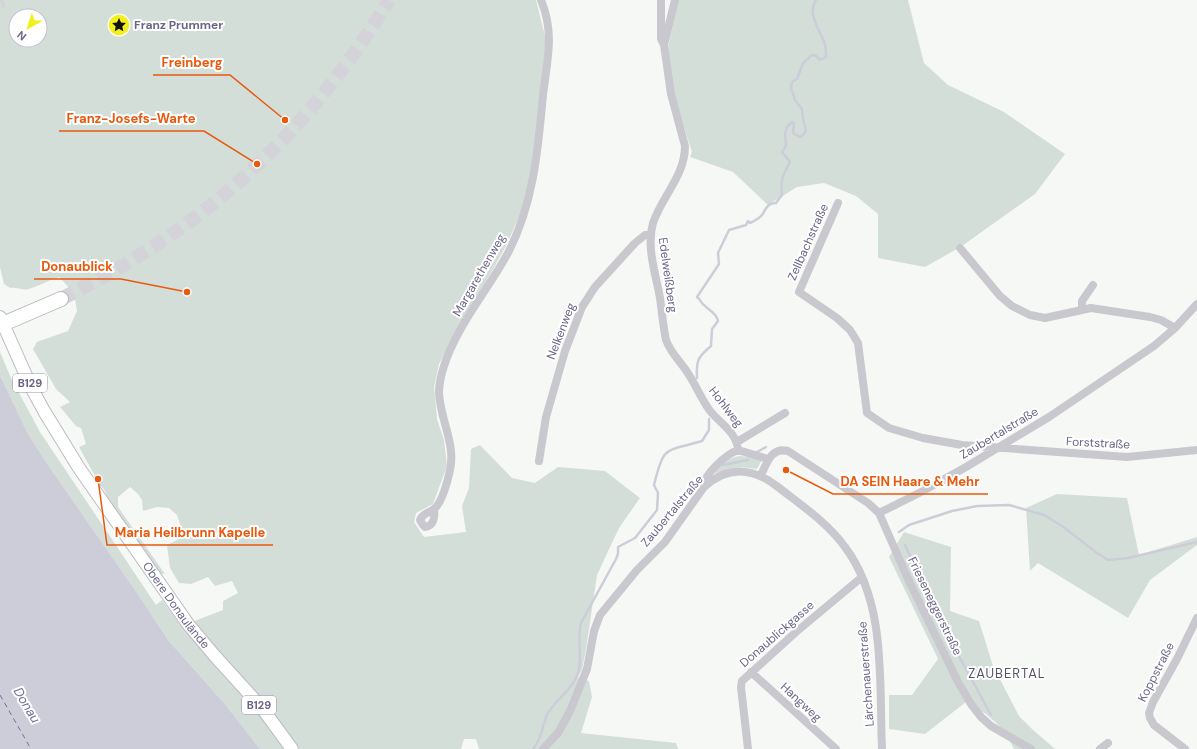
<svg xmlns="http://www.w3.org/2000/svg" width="1197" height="749" font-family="'DM Sans',sans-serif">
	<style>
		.green { fill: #d4ded8; fill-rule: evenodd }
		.water { fill: #cdcdd9 }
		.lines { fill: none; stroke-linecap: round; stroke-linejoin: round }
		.stream { stroke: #cdcdd9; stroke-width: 2.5 }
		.ferry { stroke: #71709a; stroke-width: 1; stroke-dasharray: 5 4; stroke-linecap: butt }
		.highway-tunnel { stroke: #d4d3da; stroke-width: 14; stroke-dasharray: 14 7; stroke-linecap: butt }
		.primary-casing { stroke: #bcbbc3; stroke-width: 14 }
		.highway-casing { stroke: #bcbac1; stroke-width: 16 }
		.street { stroke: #cac8cf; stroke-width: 8 }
		.primary { stroke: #fff; stroke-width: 12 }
		.highway { stroke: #fff; stroke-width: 14 }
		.labels { text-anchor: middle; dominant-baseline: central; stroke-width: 4; stroke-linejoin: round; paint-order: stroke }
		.shield { fill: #fff; stroke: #9893ac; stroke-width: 1 }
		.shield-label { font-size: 11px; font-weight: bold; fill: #6c6589 }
		.poi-label { font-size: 12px; font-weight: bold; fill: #6c6589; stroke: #fff; text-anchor: start }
		.street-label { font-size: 12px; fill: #6c6589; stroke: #fff }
		.neighbourhood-label { font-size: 13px; letter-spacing: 1px; fill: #59536d; stroke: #fff }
		.water-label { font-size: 13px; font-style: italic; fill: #71709a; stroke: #fff }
		.leader { fill: none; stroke: #e8590c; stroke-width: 1.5 }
		.callout-dot { fill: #e8590c; stroke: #fff; stroke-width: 1.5 }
		.callout-label { font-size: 13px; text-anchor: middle; font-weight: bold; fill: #e8590c; stroke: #fff; stroke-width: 4; stroke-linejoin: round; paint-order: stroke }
	</style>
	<rect width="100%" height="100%" fill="#f6f8f5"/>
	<path class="green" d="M 0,0 L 536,0 L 546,40 L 532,168 L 523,207 L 507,244 L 482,289 L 462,320 L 439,364 L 434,387 L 437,419 L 444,440 L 447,466 L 433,504 L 416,513 L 414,522 L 424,537 L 466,532 L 462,506 L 469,488 L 471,449 L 480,445 L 512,478 L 535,483 L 558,467 L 605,471 L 640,498 L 619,528 L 597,575 L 586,649 L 582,670 L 578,677 L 589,681 L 592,697 L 581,733 L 676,743 L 678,749 L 479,749 L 476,739 L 464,739 L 461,749 L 300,749 L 269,706 L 192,622 L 223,610 L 223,601 L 238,593 L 232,581 L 215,586 L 208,577 L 191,584 L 179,583 L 170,568 L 167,545 L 177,540 L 180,524 L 177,515 L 169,508 L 157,507 L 143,511 L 142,500 L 138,494 L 130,487 L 118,497 L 118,507 L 165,574 L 157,573 L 115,514 L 104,489 L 98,484 L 103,480 L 99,474 L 95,476 L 79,447 L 86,444 L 81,428 L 76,426 L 60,407 L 70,402 L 56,389 L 33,349 L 37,342 L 68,331 L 77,311 L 74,293 L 59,277 C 49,280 39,286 29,289 C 22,291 17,287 10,288 L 4,284 L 0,267 ZM 16,16 L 40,16 L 40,40 L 16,40 Z
		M 678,0 L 908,0 L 924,63 L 948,85 L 1004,112 L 1065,154 L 1035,194 L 962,246 L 925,267 L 878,258 L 878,214 L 856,196 L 824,183 L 797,187 L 768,205 L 733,172 L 690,157 L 692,152 L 673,93 L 668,48 Z
		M 0,352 L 11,378 L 40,432 L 156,605 L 162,600 L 184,630 L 272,730 L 284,749 L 260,749 L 225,704 L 168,640 L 144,603 L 46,462 L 27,432 L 0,375 Z
		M 739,456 L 763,458 L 757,469 C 738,466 731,467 713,474 C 721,465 727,459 739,456 Z
		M 1057,494 L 1127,498 L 1139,555 L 1197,537 L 1197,545 L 1150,580 L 1128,618 L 1038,563 L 1030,571 L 1026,508 Z
		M 904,532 L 951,547 L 950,611 L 979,621 L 993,666 L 1019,716 L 1032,729 L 1055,749 L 1014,749 L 1004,730 L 986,714 L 966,702 L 925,734 L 889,729 L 889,695 L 912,695 L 938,659 L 889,557 Z"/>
	<path class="water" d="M 0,375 L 27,432 L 46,462 L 144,603 L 168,640 L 225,704 L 260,749 L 0,749 Z"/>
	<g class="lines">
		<path class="stream" d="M 697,378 C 696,360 698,357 711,346 L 712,329 L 718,321 C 716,312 709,311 704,305 C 701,303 701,300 697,297 L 719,264 L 718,253 L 729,230 L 746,225 L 748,221 L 750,223 C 754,221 759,219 762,215 C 766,209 767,203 776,203 L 782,195 C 780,180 783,175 790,162 L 782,152 L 786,146 L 785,134 L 787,127 L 792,122 L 794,123 L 793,133 L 800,137 L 804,134 L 806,130 L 803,119 L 802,109 L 795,100 L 791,88 L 792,82 L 797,79 L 803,63 L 809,58 L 810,56 L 815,55 L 820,60 L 826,57 C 826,53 826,49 825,45 C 821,30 806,14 816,0
			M 757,452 L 766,447
			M 723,465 L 748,460
			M 899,532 L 909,525 L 952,511 L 977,506 L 1009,505 L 1044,515 L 1062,526 L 1097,553 L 1108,560 L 1128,558 L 1197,542
			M 905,545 L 941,623 L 991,715
			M 533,749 C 542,739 542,726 547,715 C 555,699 575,689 579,669 C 582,654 577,638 581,623 L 616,559 L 618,554 L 618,547 L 635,538 L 657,510 L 658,493 L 654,485 C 664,444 665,452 702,441 L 709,430 L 709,419"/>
		<path class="ferry" d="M 0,695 L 31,749"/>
		<path class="highway-tunnel" d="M 0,1 L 3,0
			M 61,299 C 88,285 115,271 140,255 C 244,191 326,104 389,0"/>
		<g class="primary-casing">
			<g id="primary">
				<path id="s1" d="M 0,317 L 32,389 L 44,411 L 79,468 L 188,624 L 214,655 L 262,708 L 292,749"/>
			</g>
		</g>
		<g class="highway-casing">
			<path id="highway" d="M 3,324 L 61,299"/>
		</g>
		<path class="street" d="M 661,0 L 661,39 L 664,45 L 671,94 L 685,146 C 685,176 662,196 653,223 C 646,247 656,275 660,298 C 662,312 663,326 666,340 C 671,354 682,363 689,375 C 697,387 702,401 711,412 C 721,424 737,433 738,450
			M 664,45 L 675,0
			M 838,203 L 799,292 L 837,318 L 850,330 L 858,343 L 867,413 L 889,428 L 923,438 L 962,445 L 1127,457 L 1197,450
			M 960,248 L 1000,296 L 1012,306 L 1030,315 L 1045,318 L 1091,308 L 1150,317 L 1161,320 L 1175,328
			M 1082,309 L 1082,301 L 1093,285
			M 737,442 L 785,413
			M 539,461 L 546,417 L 565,351 L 582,307 L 595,287 L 635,243 L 645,235 L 650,235
			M 761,475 C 767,463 771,447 788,451 L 868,503 L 879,513 L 909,581 L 958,682 L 971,704 L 981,717 L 991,726 L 1031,749
			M 704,487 C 702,475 727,454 738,450 L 768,459
			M 434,509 C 435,517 434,526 425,527 L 423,525 L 420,520 C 423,513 429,513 434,509 C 442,503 448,480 450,470 C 456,444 440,419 439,393 C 439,384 441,375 444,366 C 457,325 489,289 509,251 C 534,201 538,149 543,95 C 547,60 555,34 541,0
			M 879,513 L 921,492 L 966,467 L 1049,417 L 1154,346 L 1175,328 L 1197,304
			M 751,672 L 836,749
			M 543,749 L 558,733 L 570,711 L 587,669 L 594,631 L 600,615 L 637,570 L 665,542 L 704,487 C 728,465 754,468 778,487 C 801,505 828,523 845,547 C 887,603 879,683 882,749
			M 748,749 L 741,687 L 742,681 L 796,632 L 862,577
			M 1100,749 L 1108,743
			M 1185,749 L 1154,725 L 1150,718 L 1149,713 L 1153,702 L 1177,659 L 1197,618"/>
		<use href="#primary" class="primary"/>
		<use href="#highway" class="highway"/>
	</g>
	<defs>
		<g id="sight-disc" transform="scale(1.15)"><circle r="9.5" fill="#f2f01c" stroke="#fff"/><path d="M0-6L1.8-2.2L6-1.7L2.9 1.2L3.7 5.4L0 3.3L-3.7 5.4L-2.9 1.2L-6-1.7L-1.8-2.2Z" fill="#111"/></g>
	</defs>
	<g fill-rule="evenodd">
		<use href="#sight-disc" x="119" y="25"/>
	</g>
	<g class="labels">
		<g class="shield">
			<rect x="13" y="374" width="34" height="18" rx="3"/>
			<rect x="242" y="696" width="34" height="18" rx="3"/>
		</g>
		<g class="shield-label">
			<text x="30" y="383">B129</text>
			<text x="259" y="705">B129</text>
		</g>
		<g class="poi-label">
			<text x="134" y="25">Franz Prummer</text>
		</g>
		<g class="street-label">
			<text transform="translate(808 242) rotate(-66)">Zellbachstraße</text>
			<text transform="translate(479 275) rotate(-60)">Margarethenweg</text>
			<text transform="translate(668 275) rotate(82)">Edelweißberg</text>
			<text transform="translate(561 331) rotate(-69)">Nelkenweg</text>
			<text transform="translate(726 407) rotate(52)">Hohlweg</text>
			<text transform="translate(999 433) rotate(-31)">Zaubertalstraße</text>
			<text transform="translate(1098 443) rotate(3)">Forststraße</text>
			<text transform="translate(672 511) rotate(-50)">Zaubertalstraße</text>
			<text stroke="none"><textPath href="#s1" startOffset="339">Obere Donaulände</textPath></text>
			<text transform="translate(935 606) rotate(64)">Frieseneggerstraße</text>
			<text transform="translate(777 634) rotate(-41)">Donaublickgasse</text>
			<text transform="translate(1156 672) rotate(-63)">Koppstraße</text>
			<text transform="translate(866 674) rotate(-94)">Lärchenauerstraße</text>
			<text transform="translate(801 702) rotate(43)">Hangweg</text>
		</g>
		<g class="neighbourhood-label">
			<text x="1007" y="673">ZAUBERTAL</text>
		</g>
		<g class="water-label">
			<text transform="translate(27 705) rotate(59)">Donau</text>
		</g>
	</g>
	<path class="leader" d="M285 120L230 75H153M257 164L204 131H59M187 292L121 279H34M786 470L833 494H988M98 479L107 545H273"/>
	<g class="callout-dot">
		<circle cx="285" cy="120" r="4"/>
		<circle cx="257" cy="164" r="4"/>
		<circle cx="187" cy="292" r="4"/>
		<circle cx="786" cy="470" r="4"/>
		<circle cx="98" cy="479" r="4"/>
	</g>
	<g class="callout-label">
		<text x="192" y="67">Freinberg</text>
		<text x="131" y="123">Franz-Josefs-Warte</text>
		<text x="77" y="271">Donaublick</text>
		<text x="910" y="486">DA SEIN Haare &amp; Mehr</text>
		<text x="190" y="537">Maria Heilbrunn Kapelle</text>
	</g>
	<g transform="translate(28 28) rotate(219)"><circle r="19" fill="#ffffff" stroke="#c4c1d0"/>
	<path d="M0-3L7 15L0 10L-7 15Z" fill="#f2f01c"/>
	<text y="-6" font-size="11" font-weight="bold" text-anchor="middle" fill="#6c6589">N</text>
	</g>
</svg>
